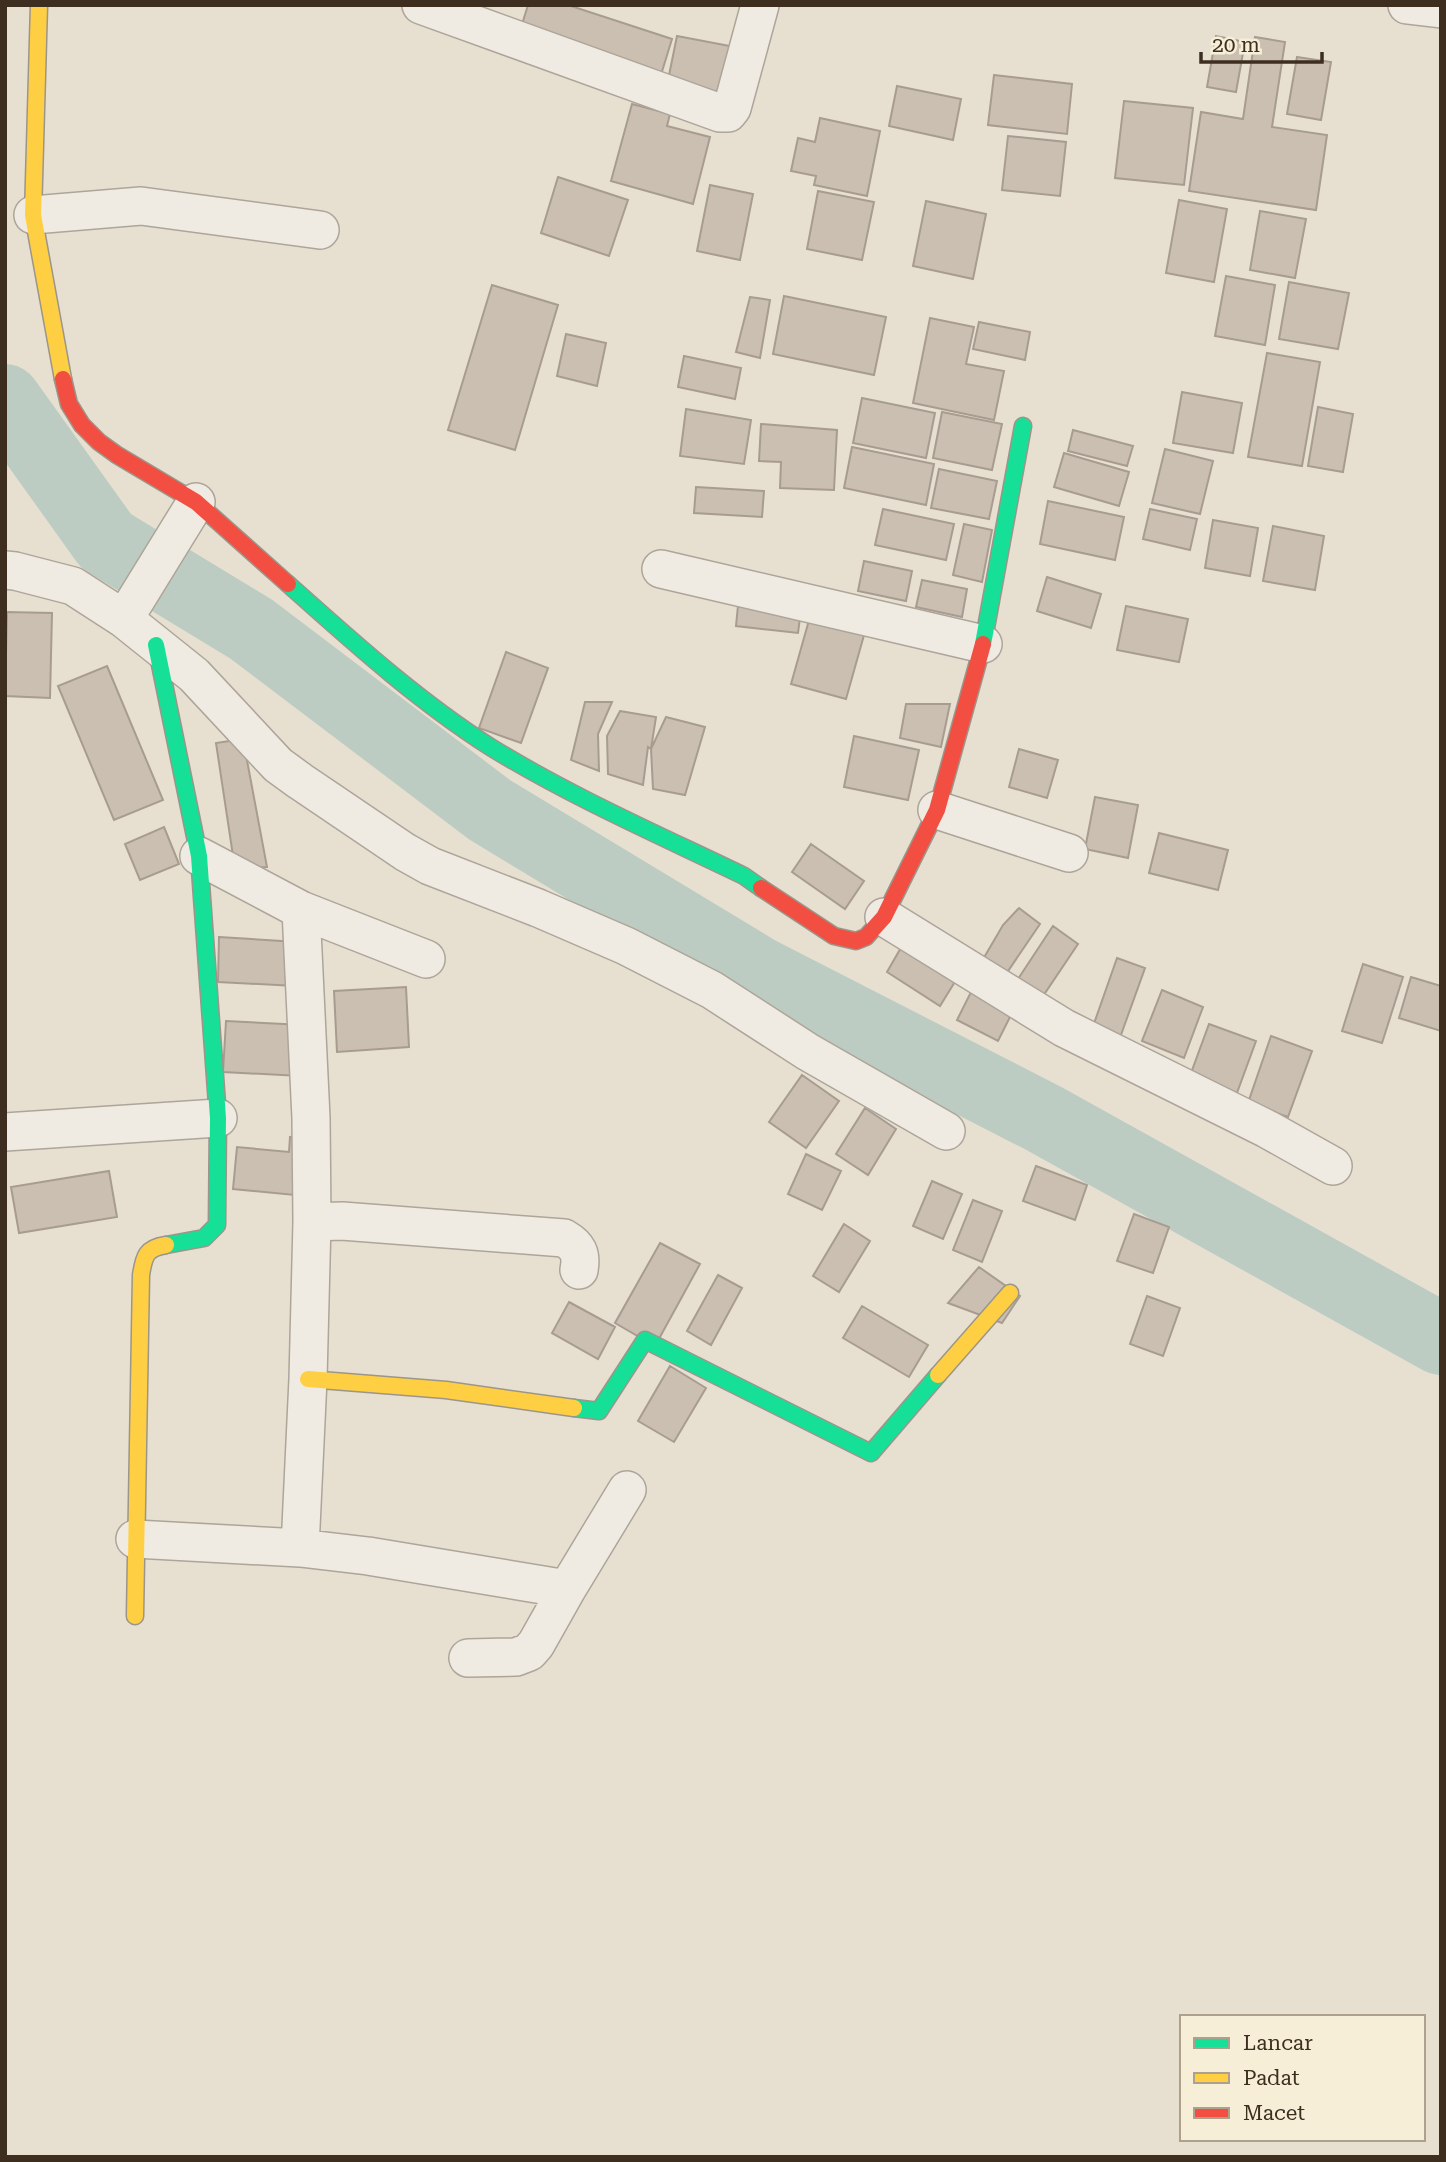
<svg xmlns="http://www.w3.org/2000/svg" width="1446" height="2162" font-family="'Roboto Serif',serif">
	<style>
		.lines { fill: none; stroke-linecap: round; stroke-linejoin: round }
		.river { stroke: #bcccc2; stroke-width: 72 }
		.building { fill: #cbbfb2; stroke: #a89c90; stroke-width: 2 }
		.street-casing { stroke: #ada599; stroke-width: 40 }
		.fast-casing { stroke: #9c958a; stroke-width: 19 }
		.slow-casing { stroke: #9c958a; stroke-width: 19 }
		.jam-casing { stroke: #9c958a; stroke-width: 19 }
		.street { stroke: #efebe3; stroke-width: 37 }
		.fast { stroke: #16e098; stroke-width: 16 }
		.slow { stroke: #ffcf43; stroke-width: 16 }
		.jam { stroke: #f24e42; stroke-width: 16 }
	</style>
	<rect width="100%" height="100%" fill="#e7e0d1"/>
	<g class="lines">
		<path class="river" d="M 5,400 L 106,541 L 251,629 L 490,810 L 758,972 L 1043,1118 L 1441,1339"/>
	</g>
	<path class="building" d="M 528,5 L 568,5 L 672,39 L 660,78 L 519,34 Z
		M 677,36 L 730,46 L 719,96 L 667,85 Z
		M 1216,36 L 1245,42 L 1236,92 L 1207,87 Z
		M 1255,37 L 1285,42 L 1272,127 L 1327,135 L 1316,210 L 1189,191 L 1201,112 L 1243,119 Z
		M 1297,57 L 1331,62 L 1321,120 L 1287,114 Z
		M 994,75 L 1072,84 L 1067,134 L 988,125 Z
		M 897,86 L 961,99 L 953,140 L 889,126 Z
		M 1124,101 L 1193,108 L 1184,185 L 1115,178 Z
		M 632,104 L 670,114 L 667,126 L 710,137 L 693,204 L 611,181 Z
		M 820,118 L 880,131 L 867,196 L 814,185 L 816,176 L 791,171 L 798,138 L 815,142 Z
		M 1008,136 L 1066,142 L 1060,196 L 1002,190 Z
		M 558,177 L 628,200 L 609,256 L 541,233 Z
		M 710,185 L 753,194 L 740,260 L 697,251 Z
		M 818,191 L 874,202 L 862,260 L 807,249 Z
		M 1179,200 L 1227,209 L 1214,282 L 1166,273 Z
		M 926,201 L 986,214 L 973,279 L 913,266 Z
		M 1260,211 L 1306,219 L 1295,278 L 1250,270 Z
		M 1226,276 L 1275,285 L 1265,345 L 1215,336 Z
		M 1289,282 L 1349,293 L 1338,349 L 1279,339 Z
		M 492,285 L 558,305 L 515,450 L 448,430 Z
		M 784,296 L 886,317 L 874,375 L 773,354 Z
		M 750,297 L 770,300 L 760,358 L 736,352 Z
		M 930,318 L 974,327 L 966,364 L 1004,371 L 994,420 L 913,403 Z
		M 979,322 L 1030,332 L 1025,360 L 973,349 Z
		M 566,334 L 606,343 L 597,386 L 557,376 Z
		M 1267,353 L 1320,362 L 1302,466 L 1248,457 Z
		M 684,356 L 741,368 L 735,399 L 678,387 Z
		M 1182,392 L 1242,403 L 1233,453 L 1173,443 Z
		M 862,398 L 935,413 L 926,458 L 853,443 Z
		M 1318,407 L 1353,414 L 1343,472 L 1308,466 Z
		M 686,409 L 751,420 L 744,464 L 680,456 Z
		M 942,412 L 1002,424 L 992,470 L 933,458 Z
		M 761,424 L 837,430 L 834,490 L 780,488 L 781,462 L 759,461 Z
		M 1073,430 L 1133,446 L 1127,466 L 1068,451 Z
		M 852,447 L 934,464 L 926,505 L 844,488 Z
		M 1165,449 L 1213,461 L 1200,514 L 1152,503 Z
		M 1064,453 L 1129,472 L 1119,506 L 1054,487 Z
		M 939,469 L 997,481 L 989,519 L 931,508 Z
		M 696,487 L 764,491 L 762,517 L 694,513 Z
		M 1048,501 L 1124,517 L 1115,560 L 1040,544 Z
		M 883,509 L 954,524 L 946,560 L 875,545 Z
		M 1150,509 L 1197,519 L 1190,550 L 1143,539 Z
		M 1213,520 L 1258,528 L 1250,576 L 1205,568 Z
		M 964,524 L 992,530 L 982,582 L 953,575 Z
		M 1273,526 L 1324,536 L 1315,590 L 1263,581 Z
		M 864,561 L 912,571 L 906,601 L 858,591 Z
		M 1047,577 L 1101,594 L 1091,628 L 1037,611 Z
		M 922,580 L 967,589 L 962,617 L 916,607 Z
		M 739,595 L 802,603 L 798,633 L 736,626 Z
		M 813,606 L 868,621 L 846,699 L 791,684 Z
		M 1126,606 L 1188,619 L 1179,662 L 1117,650 Z
		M 7,612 L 52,613 L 50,698 L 5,696 Z
		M 506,652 L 548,668 L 521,743 L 479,728 Z
		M 107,666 L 163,800 L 114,820 L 58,686 Z
		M 585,702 L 612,702 L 598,734 L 599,771 L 571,760 Z
		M 906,704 L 950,704 L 941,747 L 900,738 Z
		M 620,711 L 656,717 L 651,749 L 648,747 L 643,785 L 608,774 L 607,736 Z
		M 666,717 L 705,727 L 685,795 L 653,789 L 651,749 Z
		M 854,736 L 919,750 L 908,800 L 844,787 Z
		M 243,739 L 267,867 L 235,869 L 216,743 Z
		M 1019,749 L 1058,760 L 1047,798 L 1009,787 Z
		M 1095,797 L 1138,805 L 1128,858 L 1085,849 Z
		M 164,827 L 179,864 L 140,880 L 125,844 Z
		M 1159,833 L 1228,850 L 1218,890 L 1149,873 Z
		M 811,844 L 864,881 L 845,909 L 792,872 Z
		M 1019,908 L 1040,924 L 1004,977 L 982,961 L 1003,925 Z
		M 1053,926 L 1078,944 L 1039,1002 L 1014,985 Z
		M 219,937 L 297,942 L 295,986 L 218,982 Z
		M 902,946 L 956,980 L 940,1006 L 887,972 Z
		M 1117,958 L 1145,968 L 1117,1046 L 1090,1035 Z
		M 1363,964 L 1403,977 L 1382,1043 L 1342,1031 Z
		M 1411,977 L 1441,986 L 1441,1031 L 1399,1018 Z
		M 406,987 L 409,1047 L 337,1052 L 334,991 Z
		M 1162,990 L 1203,1007 L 1184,1058 L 1142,1041 Z
		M 971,992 L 1012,1013 L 998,1041 L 957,1020 Z
		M 226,1021 L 303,1025 L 300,1076 L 223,1072 Z
		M 1209,1024 L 1256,1041 L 1234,1101 L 1187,1084 Z
		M 1271,1036 L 1312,1051 L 1288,1117 L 1248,1103 Z
		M 802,1075 L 839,1101 L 806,1148 L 769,1122 Z
		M 865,1108 L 896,1129 L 868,1175 L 836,1154 Z
		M 290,1137 L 310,1140 L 305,1196 L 233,1189 L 237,1147 L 289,1152 Z
		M 806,1154 L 841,1171 L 822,1210 L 788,1194 Z
		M 1036,1166 L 1087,1185 L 1075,1220 L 1023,1201 Z
		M 109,1171 L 117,1217 L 19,1233 L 11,1187 Z
		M 932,1181 L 962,1194 L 943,1239 L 913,1226 Z
		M 973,1200 L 1002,1211 L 982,1262 L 953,1250 Z
		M 1134,1214 L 1169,1227 L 1153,1273 L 1117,1261 Z
		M 844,1224 L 870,1241 L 839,1292 L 813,1276 Z
		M 660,1243 L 700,1264 L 655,1346 L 615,1323 Z
		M 979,1267 L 1020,1296 L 1002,1323 L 948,1303 Z
		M 718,1275 L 742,1288 L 711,1345 L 687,1331 Z
		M 1147,1296 L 1180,1308 L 1163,1356 L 1130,1344 Z
		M 569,1302 L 615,1327 L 598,1359 L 552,1333 Z
		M 862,1306 L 928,1345 L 909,1377 L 843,1338 Z
		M 670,1366 L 706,1388 L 674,1442 L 638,1421 Z"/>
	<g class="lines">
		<g class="street-casing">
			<path id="street" d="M 421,5 L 720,113 L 728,113 L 732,108 L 760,5
				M 1407,5 L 1441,9
				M 33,215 L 141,206 L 320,230
				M 661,569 L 983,644
				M 5,570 L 15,571 L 73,586 L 124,619 L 194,675 L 278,765 L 300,781 L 405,852 L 430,866 L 538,908 L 626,946 L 712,990 L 808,1052 L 946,1131
				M 124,619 L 196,502
				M 937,810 L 1069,853
				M 199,856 L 301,910 L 426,959
				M 301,910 L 311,1118 L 312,1222
				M 884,917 L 1064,1028 L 1267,1129 L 1333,1166
				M 5,1132 L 218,1118
				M 135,1539 L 300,1548 L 368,1556 L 567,1589
				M 300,1548 L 308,1379 L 312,1222 L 342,1221 L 564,1238 C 578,1246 582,1254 579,1270
				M 468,1658 L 516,1657 L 529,1652 L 536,1644 L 567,1589 L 627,1490"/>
		</g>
		<g class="fast-casing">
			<path id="fast" d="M 288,584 C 353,642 418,701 492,748 C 572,797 659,835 744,876 L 761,888
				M 983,644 L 1023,426
				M 156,645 L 199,856 L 218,1118 L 217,1225 L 204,1238 L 166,1245
				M 574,1408 L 599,1411 L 645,1340 L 871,1453 L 938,1375"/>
		</g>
		<g class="slow-casing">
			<path id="slow" d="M 39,5 L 33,215 L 63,379
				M 938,1375 L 1010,1293
				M 308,1379 L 446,1390 L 574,1408
				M 135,1616 L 141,1275 C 144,1256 146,1248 166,1245"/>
		</g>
		<g class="jam-casing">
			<path id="jam" d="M 63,379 L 69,404 L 82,425 L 99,442 L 117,455 L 196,502 L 288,584
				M 761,888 L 834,936 L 856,941 L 866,937 L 884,917 L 937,810 L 983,644"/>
		</g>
		<use href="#street" class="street"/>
		<use href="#fast" class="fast"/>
		<use href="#slow" class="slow"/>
		<use href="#jam" class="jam"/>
	</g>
	<rect width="1446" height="2162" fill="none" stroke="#3d2e20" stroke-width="14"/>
	<rect x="1180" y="2015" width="245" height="126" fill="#f7eed8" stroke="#ada18e" stroke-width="2"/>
	<rect x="1194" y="2038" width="35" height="10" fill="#16e098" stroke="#ada18e" stroke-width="2"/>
	<text x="1243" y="2050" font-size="21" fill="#3d2e20">Lancar</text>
	<rect x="1194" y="2073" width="35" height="10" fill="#ffcf43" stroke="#ada18e" stroke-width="2"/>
	<text x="1243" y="2085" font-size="21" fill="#3d2e20">Padat</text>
	<rect x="1194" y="2108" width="35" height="10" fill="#f24e42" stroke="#ada18e" stroke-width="2"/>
	<text x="1243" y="2120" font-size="21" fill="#3d2e20">Macet</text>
	<path d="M1201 52v10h121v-10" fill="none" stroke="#3d2e20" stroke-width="3.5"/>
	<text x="1212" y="52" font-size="21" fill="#3d2e20" stroke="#f7eed8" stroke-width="5" paint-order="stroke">20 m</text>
</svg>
